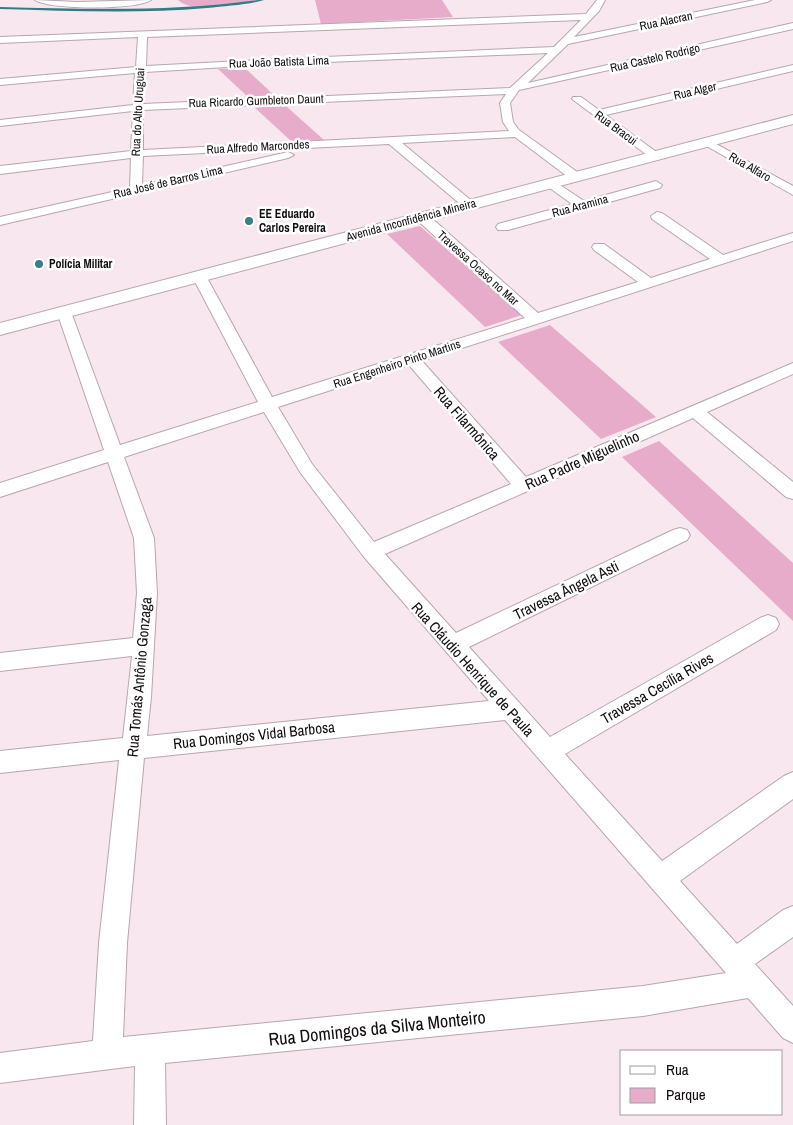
<svg xmlns="http://www.w3.org/2000/svg" width="793" height="1125" font-family="'Archivo Narrow',sans-serif">
	<style>
		.green { fill: #e6acca }
		.lines { fill: none; stroke-linecap: round; stroke-linejoin: round }
		.stream { fill: #317d85; fill-rule: evenodd }
		.street-casing { stroke: #b7a6af; stroke-width: 2 }
		.secondary-casing { stroke: #b7a6af; stroke-width: 2 }
		.street { fill: #fff; fill-rule: evenodd }
		.secondary { fill: #fff; fill-rule: evenodd }
		.poi-dot { fill: #388087; stroke: #fff; stroke-width: 2 }
		.labels { text-anchor: middle; dominant-baseline: central; stroke-width: 5; stroke-linejoin: round; paint-order: stroke }
		.far-street-label { font-size: 12px; fill: #120c0f; stroke: #fff }
		.far-poi-label { font-size: 12px; font-weight: bold; fill: #120c0f; stroke: #fff; text-anchor: start }
		.street-label { font-size: 15px; fill: #120c0f; stroke: #fff }
		.near-street-label { font-size: 18px; fill: #120c0f; stroke: #fff }
	</style>
	<rect width="100%" height="100%" fill="#f9e7ef"/>
	<path class="green" d="M 178,0 L 258,0 C 238,3 194,15 178,0 Z
		M 315,0 L 442,0 L 453,17 L 321,24 Z
		M 245,68 L 275,96 L 248,97 L 218,69 Z
		M 286,106 L 324,140 L 291,141 L 254,107 Z
		M 420,226 L 522,315 L 485,327 L 387,234 Z
		M 550,325 L 656,417 L 601,439 L 498,342 Z
		M 659,441 L 793,563 L 793,621 L 622,457 Z"/>
	<g class="lines">
		<path class="stream" d="M 258,0 L 264,0 C 247,5 225,6 207,8 C 139,14 69,11 0,9 L 0,7 C 86,9 172,12 258,0 Z"/>
		<g class="street-casing">
			<path id="street" d="M 35,0 L 77,2 L 151,0 C 138,10 49,10 35,0 Z
				M 597,0 L 605,0 L 599,11 L 574,37 L 755,0 L 771,0 L 767,2 L 568,44 L 528,83 L 793,23 L 793,29 L 519,90 L 510,103 L 513,122 L 519,130 L 580,174 L 582,177 L 580,180 L 572,180 L 515,137 L 402,143 L 473,202 L 475,205 L 469,209 L 465,208 L 389,144 L 143,156 L 142,185 L 288,152 L 294,155 L 288,158 L 0,225 L 0,217 L 130,188 L 131,158 L 0,174 L 0,166 L 131,151 L 133,111 L 0,126 L 0,120 L 133,105 L 135,73 L 0,85 L 0,79 L 136,67 L 138,37 L 0,43 L 0,37 L 586,14 ZM 581,20 L 554,47 L 279,59 L 146,66 L 147,37 ZM 548,53 L 510,88 L 143,104 L 145,72 L 279,64 ZM 506,94 L 500,103 L 503,122 L 509,131 L 143,150 L 143,110 Z
				M 793,65 L 793,71 L 606,115 L 659,154 L 661,156 L 655,159 L 651,158 L 572,99 L 573,97 L 581,97 L 599,110 Z
				M 707,139 L 793,186 L 793,195 L 703,144 L 701,142 Z
				M 551,179 L 584,201 L 656,181 L 662,185 L 660,188 L 508,230 L 498,230 L 496,227 L 498,224 L 572,204 L 547,186 L 545,183 Z
				M 657,212 L 662,213 L 723,255 L 793,233 L 793,241 L 422,361 L 526,477 L 793,363 L 793,374 L 707,412 L 793,482 L 793,499 L 786,497 L 693,418 L 385,554 L 456,633 L 673,530 L 680,528 L 687,530 L 690,535 L 687,540 L 469,647 L 550,737 L 760,618 L 768,615 L 776,618 L 779,624 L 776,630 L 565,754 L 662,861 L 784,776 L 793,772 L 793,799 L 680,881 L 737,944 L 783,910 L 793,906 L 793,937 L 755,964 L 793,1006 L 793,1043 L 783,1038 L 748,998 L 643,1016 L 165,1063 L 166,1125 L 134,1125 L 135,1066 L 0,1083 L 0,1053 L 93,1041 L 99,943 L 119,760 L 0,773 L 0,751 L 123,738 L 132,656 L 0,671 L 0,653 L 133,638 L 137,593 L 134,538 L 108,462 L 0,497 L 0,483 L 104,450 L 57,312 L 59,309 L 69,309 L 71,312 L 120,445 L 258,402 L 192,276 L 194,273 L 204,273 L 206,276 L 272,397 L 525,318 L 417,220 L 416,217 L 417,214 L 427,214 L 538,313 L 638,282 L 594,250 L 592,247 L 594,244 L 604,244 L 651,278 L 710,259 L 652,219 L 651,216 ZM 409,365 L 511,484 L 374,542 L 312,464 L 278,407 ZM 264,412 L 300,472 L 364,557 L 489,701 L 147,736 L 151,697 L 157,593 L 154,538 L 124,457 ZM 505,720 L 726,973 L 643,986 L 123,1037 L 127,943 L 144,758 Z"/>
		</g>
		<g class="secondary-casing">
			<path id="secondary" d="M 793,115 L 793,124 L 0,335 L 0,323 Z"/>
		</g>
		<use href="#street" class="street"/>
		<use href="#secondary" class="secondary"/>
	</g>
	<g class="poi-dot">
		<circle cx="249" cy="221" r="5"/>
		<circle cx="39" cy="264" r="5"/>
	</g>
	<g class="labels">
		<g class="far-street-label">
			<text transform="translate(666 21) rotate(-12)">Rua Alacran</text>
			<text transform="translate(655 58) rotate(-13)">Rua Castelo Rodrigo</text>
			<text transform="translate(279 62) rotate(-2)">Rua João Batista Lima</text>
			<text transform="translate(695 91) rotate(-13)">Rua Alger</text>
			<text transform="translate(256 101) rotate(-2)">Rua Ricardo Gumbleton Daunt</text>
			<text transform="translate(138 112) rotate(-87)">Rua do Alto Uruguai</text>
			<text transform="translate(616 128) rotate(36)">Rua Bracui</text>
			<text transform="translate(258 147) rotate(-3)">Rua Alfredo Marcondes</text>
			<text transform="translate(750 167) rotate(30)">Rua Alfaro</text>
			<text transform="translate(168 182) rotate(-13)">Rua José de Barros Lima</text>
			<text transform="translate(580 206) rotate(-15)">Rua Aramina</text>
			<text transform="translate(411 220) rotate(-15)">Avenida Inconfidência Mineira</text>
			<text transform="translate(478 268) rotate(42)">Travessa Ocaso no Mar</text>
			<text transform="translate(397 364) rotate(-18)">Rua Engenheiro Pinto Martins</text>
		</g>
		<g class="far-poi-label">
			<text x="259" y="214">EE Eduardo<tspan x="259" dy="14">Carlos Pereira</tspan></text>
			<text x="49" y="264">Polícia Militar</text>
		</g>
		<g class="street-label">
			<text transform="translate(467 423) rotate(49)">Rua Filarmônica</text>
			<text transform="translate(582 460) rotate(-24)">Rua Padre Miguelinho</text>
			<text transform="translate(566 590) rotate(-26)">Travessa Ângela Asti</text>
			<text transform="translate(473 669) rotate(48)">Rua Cláudio Henrique de Paula</text>
			<text transform="translate(139 677) rotate(-85)">Rua Tomás Antônio Gonzaga</text>
			<text transform="translate(657 688) rotate(-30)">Travessa Cecília Rives</text>
			<text transform="translate(254 735) rotate(-6)">Rua Domingos Vidal Barbosa</text>
		</g>
		<g class="near-street-label">
			<text transform="translate(377 1028) rotate(-6)">Rua Domingos da Silva Monteiro</text>
		</g>
	</g>
	<rect x="620" y="1050" width="162" height="65" fill="#ffffff" stroke="#a09e9f"/>
	<rect x="630" y="1066" width="25" height="8" fill="#ffffff" stroke="#a09e9f"/>
	<text x="666" y="1075" font-size="15" fill="#120c0f">Rua</text>
	<rect x="630" y="1088" width="25" height="15" fill="#e6acca" stroke="#a09e9f"/>
	<text x="666" y="1100" font-size="15" fill="#120c0f">Parque</text>
</svg>
